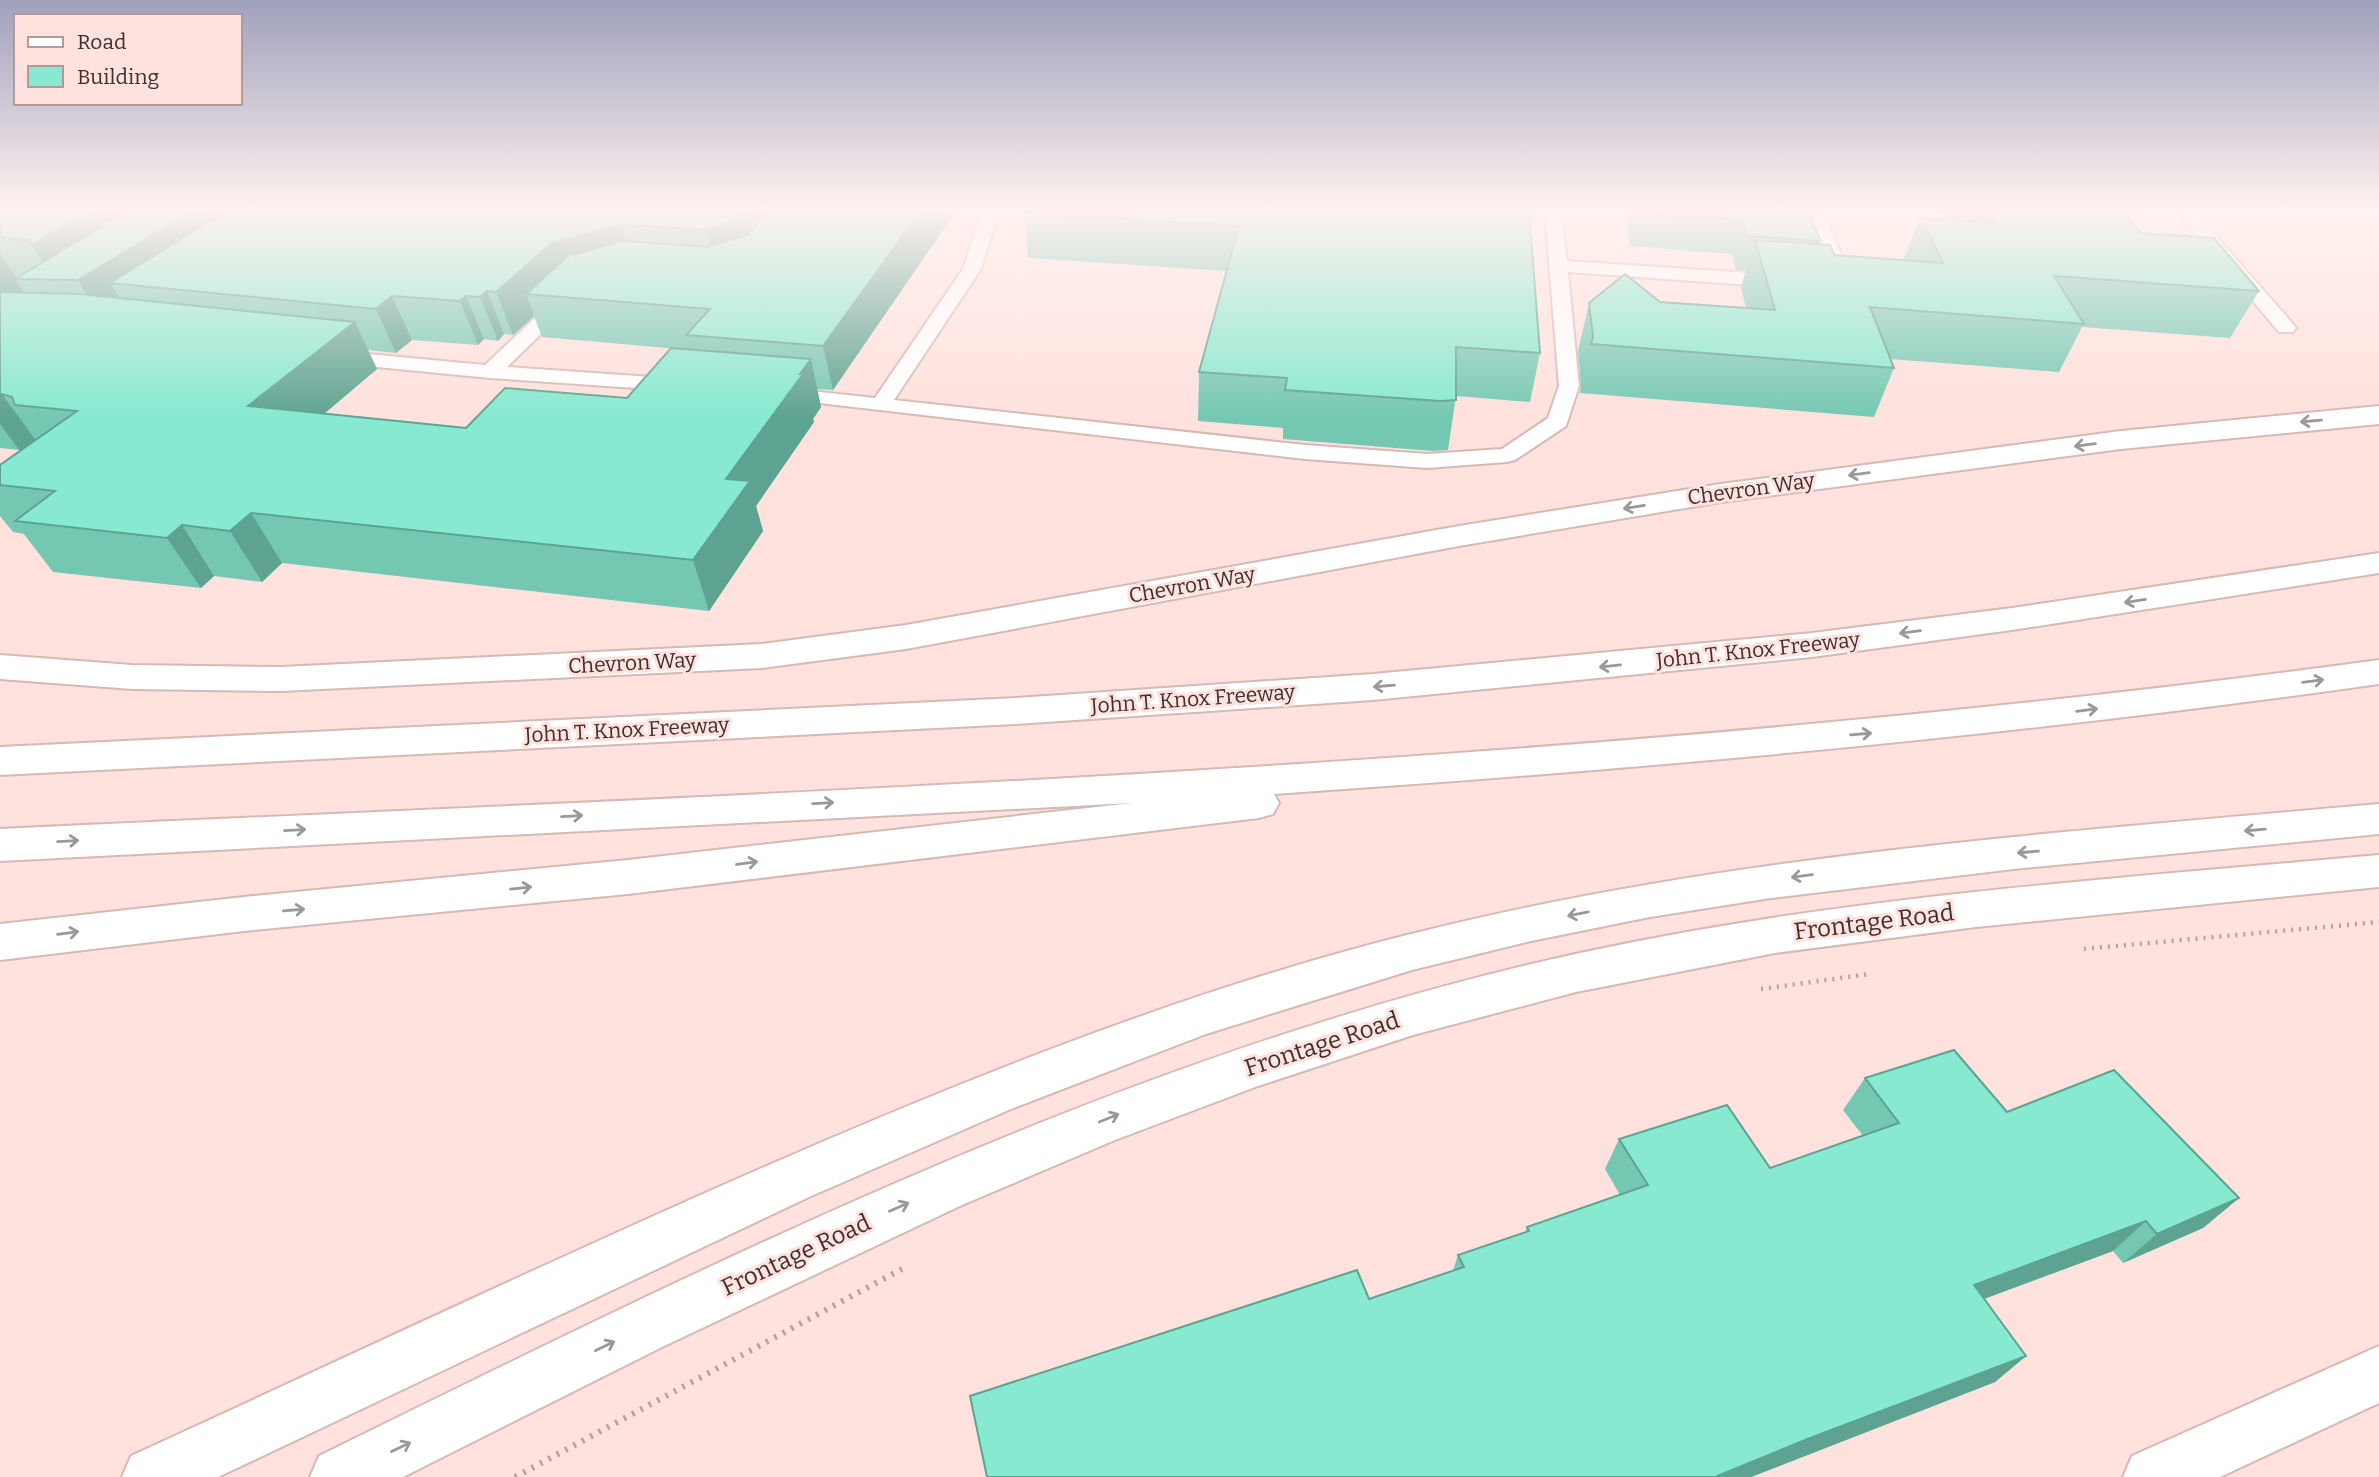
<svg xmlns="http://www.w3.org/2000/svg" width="2379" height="1477" font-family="Bitter,serif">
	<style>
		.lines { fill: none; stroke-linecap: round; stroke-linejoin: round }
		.lane-casing { stroke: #d5b9b5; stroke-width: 4 }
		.street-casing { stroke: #d5b9b5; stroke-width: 4 }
		.secondary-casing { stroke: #d5b9b5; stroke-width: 4 }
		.primary-casing { stroke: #d5b9b5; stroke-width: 4 }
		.highway-casing { stroke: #d5b9b5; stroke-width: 4 }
		.path-far1 { stroke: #b7a09d; stroke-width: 4.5; stroke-dasharray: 2 6; stroke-linecap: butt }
		.path { stroke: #b7a09d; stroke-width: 6; stroke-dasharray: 2.5 7; stroke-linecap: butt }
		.lane { fill: #fff; fill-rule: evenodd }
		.street { fill: #fff; fill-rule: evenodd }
		.secondary { fill: #fff; fill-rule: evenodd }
		.primary { fill: #fff; fill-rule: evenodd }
		.highway { fill: #fff; fill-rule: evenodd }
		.wall { fill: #74c8b2; fill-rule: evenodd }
		.shaded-wall { fill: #5ea391 }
		.building { fill: #87e9cf; stroke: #5ea391; stroke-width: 2 }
		.oneway { stroke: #9d9897 }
		.labels { text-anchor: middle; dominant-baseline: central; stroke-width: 6; stroke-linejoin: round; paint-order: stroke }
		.street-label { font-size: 21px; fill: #3b302f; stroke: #ffe1dd }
		.near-street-label { font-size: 24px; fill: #3b302f; stroke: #ffe1dd }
	</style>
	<rect width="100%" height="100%" fill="#ffe1dd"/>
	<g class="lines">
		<g class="lane-casing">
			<path id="lane" d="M 982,211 L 999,211 L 981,269 L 894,400 L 1305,445 L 1427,454 L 1502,449 L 1548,418 L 1559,386 L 1545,211 L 1561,211 L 1567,261 L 1780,275 L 1789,281 L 1780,287 L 1568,272 L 1579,386 L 1566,426 L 1515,460 L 1507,462 L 1427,468 L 1305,459 L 776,398 L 773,394 L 776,390 L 783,388 L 875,398 L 963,269 Z
				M 1807,211 L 1824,211 L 1851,281 L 1848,285 L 1836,285 L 1833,281 Z
				M 2177,211 L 2194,211 L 2293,324 L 2296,328 L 2293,332 L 2279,332 Z
				M 564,295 L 573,301 L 571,305 L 507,367 L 680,379 L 687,381 L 690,385 L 687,389 L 680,391 L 490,378 L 336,363 L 329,361 L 326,357 L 329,353 L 336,351 L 485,365 L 557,297 Z"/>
		</g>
		<g class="street-casing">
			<path id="street" d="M 2379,1346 L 2379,1403 L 2220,1477 L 2123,1477 L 2132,1456 Z"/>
		</g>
		<g class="secondary-casing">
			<path id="secondary" d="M 2379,406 L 2379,424 L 2121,449 L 1721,502 L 1459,546 L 906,649 L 762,668 L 281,691 L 132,689 L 0,679 L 0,655 L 132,665 L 281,667 L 762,644 L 906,625 L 1459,526 L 1721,484 L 2121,431 Z"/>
		</g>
		<g class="primary-casing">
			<path id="primary" d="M 2379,855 L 2379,887 L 1976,927 L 1775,953 L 1576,992 L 1413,1035 L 1258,1086 L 1115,1140 L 962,1205 L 660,1348 L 403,1477 L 310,1477 L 319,1456 C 724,1257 1136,1050 1580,953 C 1843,896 2112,879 2379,855 Z"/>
		</g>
		<g class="highway-casing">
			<path id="highway" d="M 2379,553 L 2379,573 L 2012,630 L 1812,657 L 1373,700 L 1016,724 L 0,775 L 0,747 L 1016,698 L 1373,674 L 1812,633 L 2012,608 Z
				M 2379,660 L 2379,684 C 2012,736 1644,769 1274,794 L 1279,803 L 1273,814 L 1259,818 L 628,894 L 253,930 L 0,960 L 0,924 L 253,896 L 628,860 L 1132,803 L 0,861 L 0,829 C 794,792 1591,767 2379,660 Z
				M 2379,804 L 2379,834 L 2014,869 L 1771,898 L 1650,917 L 1531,941 L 1412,970 L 1206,1034 L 1011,1109 L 809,1197 L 218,1477 L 122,1477 L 131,1456 C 325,1367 518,1276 714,1189 C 941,1089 1174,993 1415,933 C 1731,854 2056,833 2379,804 Z"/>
		</g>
		<path class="path-far1" d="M 2084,949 L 2379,922
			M 1761,989 L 1870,974"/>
		<path class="path" d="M 515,1477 L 902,1269"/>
		<use href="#lane" class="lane"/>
		<use href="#street" class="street"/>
		<use href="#secondary" class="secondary"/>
		<use href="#primary" class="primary"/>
		<use href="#highway" class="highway"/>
	</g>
	<path class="wall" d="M 0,211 L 956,211 L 833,390 L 817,389 L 821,407 L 813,419 L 814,422 L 756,506 L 763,531 L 709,611 L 282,563 L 262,582 L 214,576 L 201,588 L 53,572 L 24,534 L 13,532 L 0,516 L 0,465 L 23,449 L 19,450 L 0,448 ZM 534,316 L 542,337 L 679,349 L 627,398 L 466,428 L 324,414 L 377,369 L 368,350 L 396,353 L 412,340 L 478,345 L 484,339 L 498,341 L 504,334 L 513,335 Z
		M 1529,211 L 1540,353 L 1530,402 L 1456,396 L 1448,450 L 1433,451 L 1283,439 L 1283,428 L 1198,421 L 1199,372 L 1227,271 L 1028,258 L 1024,213 Z
		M 1625,211 L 1809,211 L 1820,241 L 1819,244 L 1834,255 L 1903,260 L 1920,218 L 1947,219 L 1942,211 L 2124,211 L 2141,233 L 2259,291 L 2230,338 L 2082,327 L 2059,372 L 1890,359 L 1894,368 L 1874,417 L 1580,393 L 1581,385 L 1578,351 L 1589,303 L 1660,302 L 1746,308 L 1741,287 L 1746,270 L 1736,270 L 1732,254 L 1630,246 Z
		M 1865,1078 L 2007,1112 L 2239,1198 L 2203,1228 L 2123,1263 L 2113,1251 L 1984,1299 L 2026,1356 L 1995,1382 L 1751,1477 L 987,1477 L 1369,1299 L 1453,1271 L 1458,1255 L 1525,1233 L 1527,1227 L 1620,1195 L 1605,1169 L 1619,1139 L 1770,1168 L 1863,1136 L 1843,1110 Z"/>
	<path class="shaded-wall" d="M 90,211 L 187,211 L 54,280 L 32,245 Z
		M 193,211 L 280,211 L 110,283 L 126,310 L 104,323 L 78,280 Z
		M 743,211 L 789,211 L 717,271 L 706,230 Z
		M 921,211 L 956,211 L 833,390 L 823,346 Z
		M 620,225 L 633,266 L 526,294 L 534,316 L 513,335 L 496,292 L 552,243 Z
		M 0,253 L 17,279 L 15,279 L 28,299 L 0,327 Z
		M 487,291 L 504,334 L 498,341 L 480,297 Z
		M 392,296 L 412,340 L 396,353 L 376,309 Z
		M 466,296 L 484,339 L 478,345 L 460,301 Z
		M 355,322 L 377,369 L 275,455 L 248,406 Z
		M 811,359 L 821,407 L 813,419 L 814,422 L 756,506 L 763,531 L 709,611 L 693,560 L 726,479 Z
		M 2,394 L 37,442 L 19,450 L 0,424 L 0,395 Z
		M 251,513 L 282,563 L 262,582 L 230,531 Z
		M 182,525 L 214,576 L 201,588 L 167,538 Z
		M 2239,1198 L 2203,1228 L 2123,1263 L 2157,1234 Z
		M 2146,1221 L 2113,1251 L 1946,1313 L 1974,1285 Z
		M 2026,1356 L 1995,1382 L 1751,1477 L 1715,1477 L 1805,1440 Z"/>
	<path class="building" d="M 0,211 L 90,211 L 32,245 L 28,240 L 0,237 Z
		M 128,211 L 193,211 L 78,280 L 15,279 Z
		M 226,211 L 743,211 L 732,222 L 706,230 L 620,225 L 552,243 L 496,292 L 487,291 L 480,297 L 466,296 L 460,301 L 392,296 L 376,309 L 110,283 Z
		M 768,211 L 921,211 L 823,346 L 686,335 L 710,309 L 526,294 L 568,256 L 622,241 L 707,247 L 747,235 Z
		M 1025,211 L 1529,211 L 1540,353 L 1456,347 L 1456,400 L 1440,401 L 1285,390 L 1287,378 L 1199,372 L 1239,226 L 1024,213 Z
		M 1637,211 L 1809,211 L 1820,241 L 1747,236 L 1742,220 L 1638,213 Z
		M 1987,211 L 2124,211 L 2141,233 L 2214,238 L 2259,291 L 2054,276 L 2084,324 L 1870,307 L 1894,368 L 1591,344 L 1593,337 L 1589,303 L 1625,274 L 1660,302 L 1775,310 L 1755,240 L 1830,245 L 1834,255 L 1943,263 L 1920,218 L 1994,223 Z
		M 0,292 L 80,294 L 355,322 L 248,406 L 466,428 L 505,388 L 627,398 L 671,348 L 811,359 L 800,374 L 803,374 L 726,479 L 750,481 L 693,560 L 251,513 L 230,531 L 182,525 L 167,538 L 15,521 L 55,491 L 0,485 L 0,465 L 77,411 L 15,405 L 12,397 L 2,394 L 0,395 Z
		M 1954,1050 L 2007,1112 L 2114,1070 L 2239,1198 L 2157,1234 L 2146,1221 L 1974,1285 L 2026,1356 L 1805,1440 L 1715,1477 L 987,1477 L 970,1396 L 1357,1270 L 1369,1299 L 1464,1267 L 1458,1255 L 1529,1231 L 1527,1227 L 1648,1185 L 1619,1139 L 1727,1105 L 1770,1168 L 1899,1123 L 1865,1078 Z"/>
	<defs><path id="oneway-shaft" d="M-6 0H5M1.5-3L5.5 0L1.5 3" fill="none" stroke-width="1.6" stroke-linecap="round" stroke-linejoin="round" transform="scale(1.75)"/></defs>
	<g class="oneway">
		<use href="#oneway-shaft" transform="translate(2311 421) rotate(175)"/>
		<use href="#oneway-shaft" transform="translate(2085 445) rotate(173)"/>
		<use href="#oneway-shaft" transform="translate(1859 474) rotate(172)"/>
		<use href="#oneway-shaft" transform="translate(1634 507) rotate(171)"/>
		<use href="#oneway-shaft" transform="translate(2135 601) rotate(171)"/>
		<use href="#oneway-shaft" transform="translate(1910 632) rotate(173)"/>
		<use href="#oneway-shaft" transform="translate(1610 666) rotate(174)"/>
		<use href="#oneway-shaft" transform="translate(2313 681) rotate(-7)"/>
		<use href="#oneway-shaft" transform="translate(1384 686) rotate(175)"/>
		<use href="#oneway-shaft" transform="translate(2087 710) rotate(-7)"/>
		<use href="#oneway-shaft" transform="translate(1861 734) rotate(-5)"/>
		<use href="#oneway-shaft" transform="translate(823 803) rotate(-3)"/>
		<use href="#oneway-shaft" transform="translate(572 816) rotate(-3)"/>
		<use href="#oneway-shaft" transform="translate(295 830) rotate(-3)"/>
		<use href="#oneway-shaft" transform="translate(2255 830) rotate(175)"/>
		<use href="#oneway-shaft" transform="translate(68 841) rotate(-3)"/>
		<use href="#oneway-shaft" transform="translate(2028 852) rotate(175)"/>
		<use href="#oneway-shaft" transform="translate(747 863) rotate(-7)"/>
		<use href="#oneway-shaft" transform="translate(1802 876) rotate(173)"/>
		<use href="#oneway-shaft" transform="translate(521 888) rotate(-6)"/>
		<use href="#oneway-shaft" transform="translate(294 910) rotate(-5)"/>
		<use href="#oneway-shaft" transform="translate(1578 914) rotate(169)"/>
		<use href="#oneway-shaft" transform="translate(68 933) rotate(-7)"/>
		<use href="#oneway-shaft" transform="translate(1109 1118) rotate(-22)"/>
		<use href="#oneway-shaft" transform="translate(899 1207) rotate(-24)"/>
		<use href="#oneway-shaft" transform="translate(605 1346) rotate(-26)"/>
		<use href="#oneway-shaft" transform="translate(401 1447) rotate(-26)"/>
	</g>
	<linearGradient id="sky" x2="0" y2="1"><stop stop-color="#9fa0bc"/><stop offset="0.5" stop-color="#fff2f0"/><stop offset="1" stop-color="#fff2f0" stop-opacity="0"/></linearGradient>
	<rect width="2379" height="418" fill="url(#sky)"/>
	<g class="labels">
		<g class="street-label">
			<text transform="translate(1751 489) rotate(-8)">Chevron Way</text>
			<text transform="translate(1192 585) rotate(-10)">Chevron Way</text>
			<text transform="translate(1758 650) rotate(-6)">John T. Knox Freeway</text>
			<text transform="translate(632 663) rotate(-3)">Chevron Way</text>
			<text transform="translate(1193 699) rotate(-4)">John T. Knox Freeway</text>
			<text transform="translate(627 730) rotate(-3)">John T. Knox Freeway</text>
		</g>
		<g class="near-street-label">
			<text transform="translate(1874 922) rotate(-7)">Frontage Road</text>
			<text transform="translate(1322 1044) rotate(-18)">Frontage Road</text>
			<text transform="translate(796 1255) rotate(-25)">Frontage Road</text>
		</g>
	</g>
	<rect x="14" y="14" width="228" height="91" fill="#ffe1dd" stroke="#b19a97" stroke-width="2"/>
	<rect x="28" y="37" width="35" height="10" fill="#ffffff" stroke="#b19a97" stroke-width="2"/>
	<text x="77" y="49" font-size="21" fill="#3b302f">Road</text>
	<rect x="28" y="66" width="35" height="21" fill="#87e9cf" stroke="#b19a97" stroke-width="2"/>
	<text x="77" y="84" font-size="21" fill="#3b302f">Building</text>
</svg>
